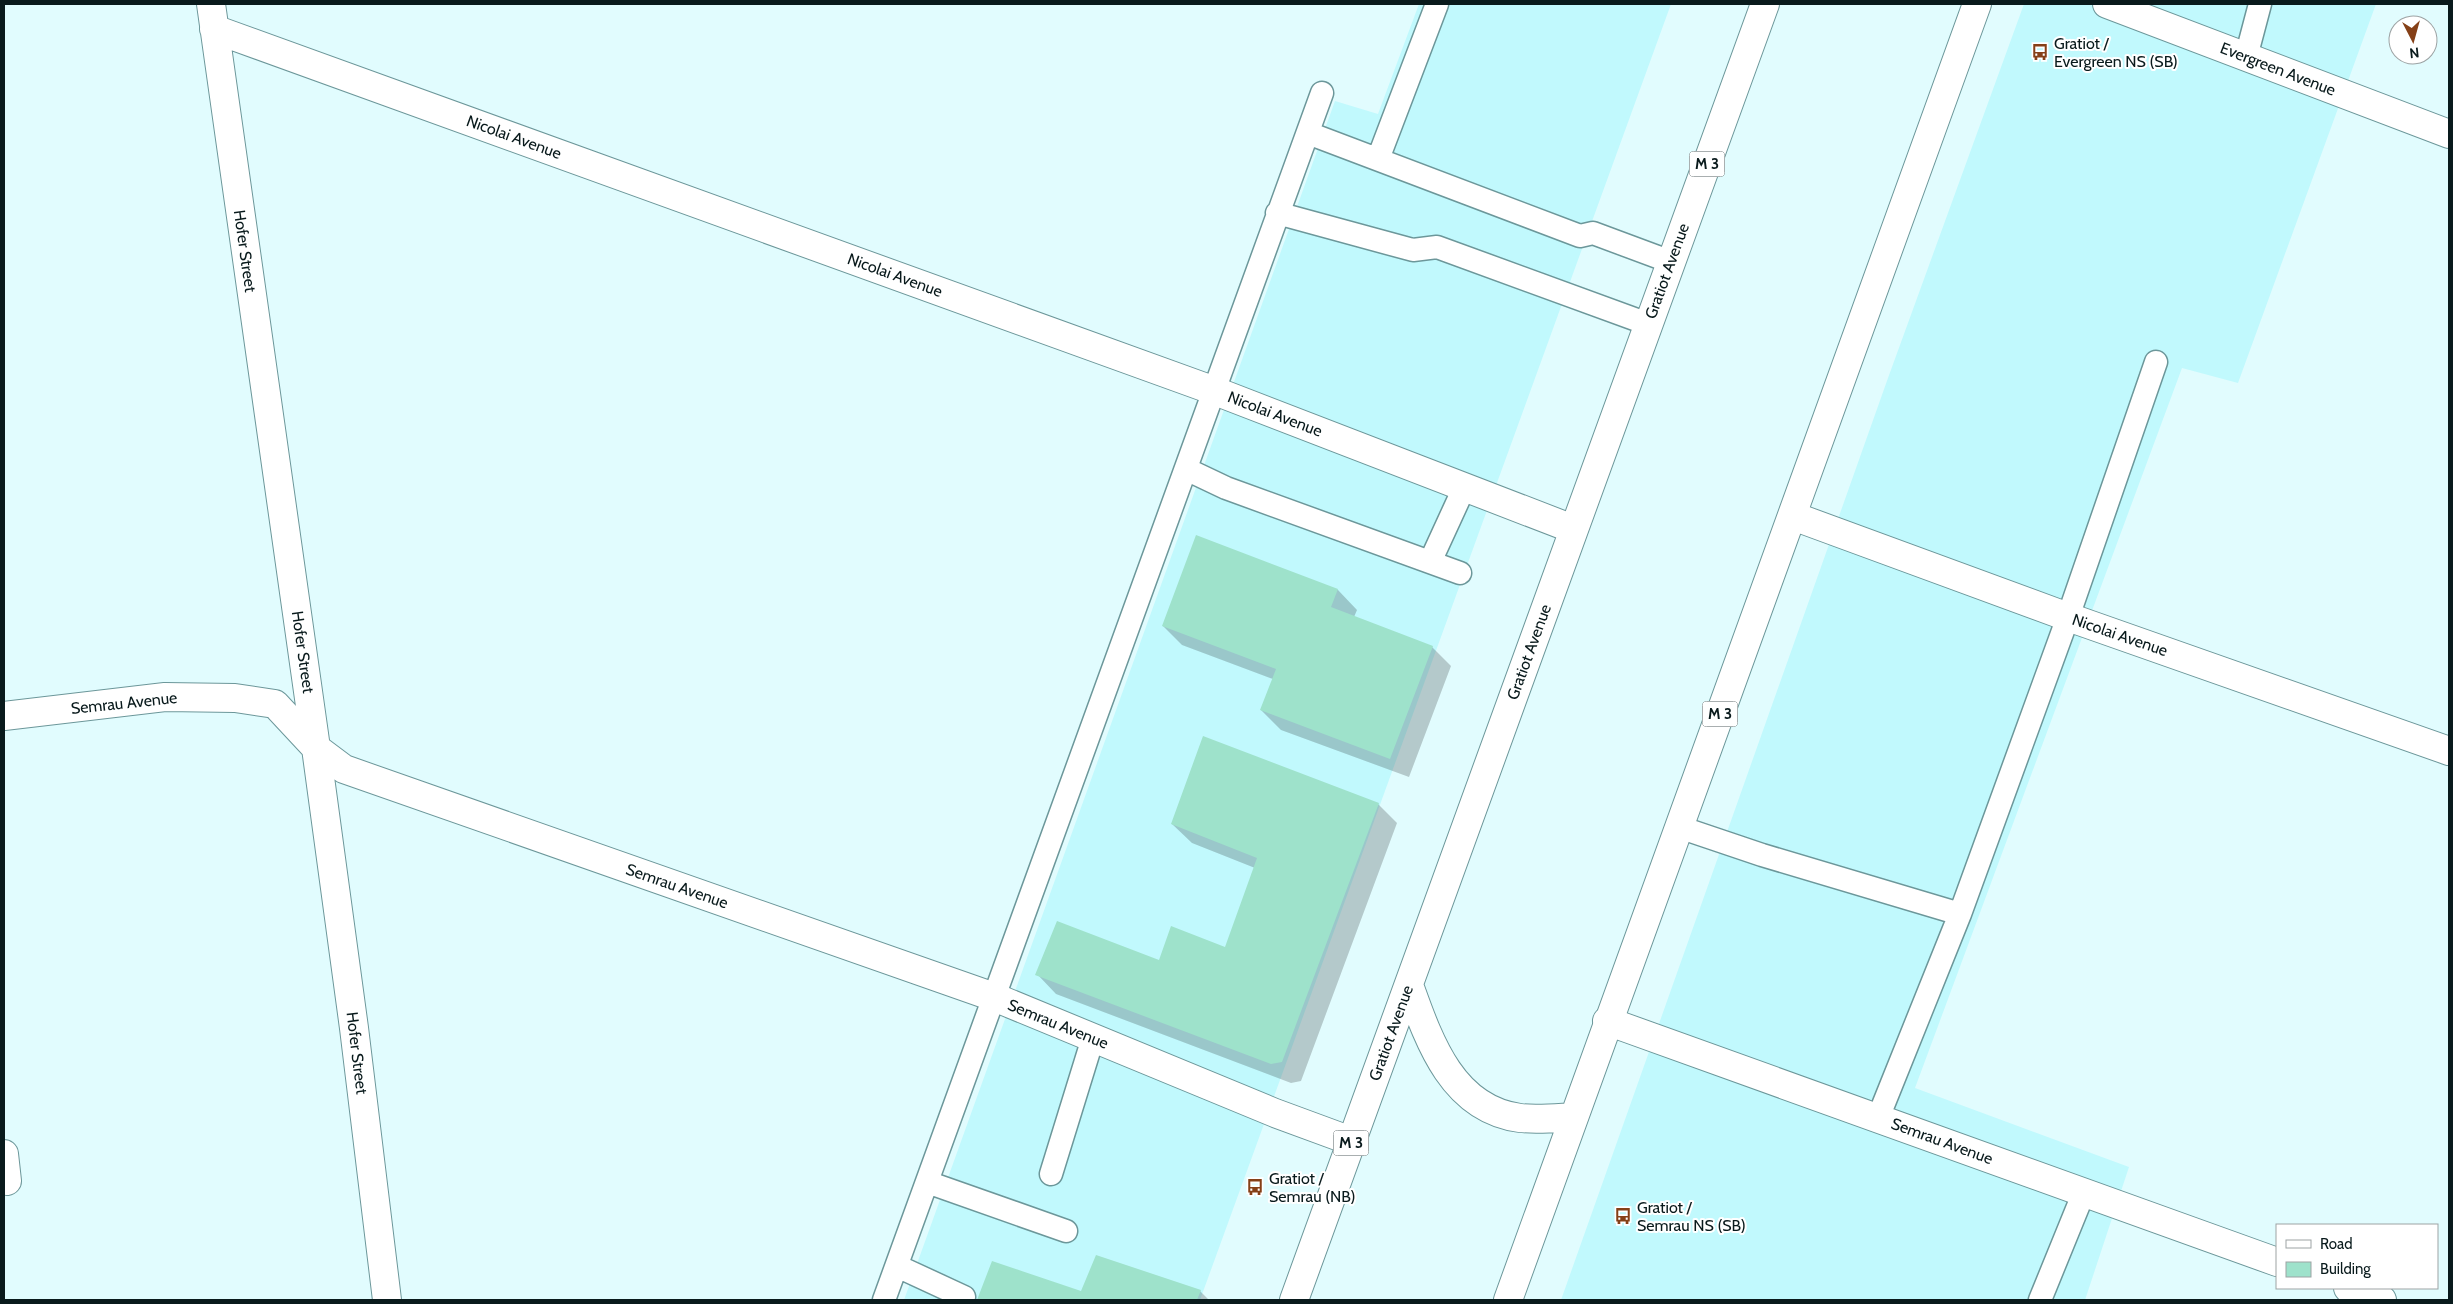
<svg xmlns="http://www.w3.org/2000/svg" width="2453" height="1304" font-family="Cabin,sans-serif">
	<style>
		.built { fill: #c1f9fd }
		.shadow { fill: #0003 }
		.building { fill: #9ee2cb }
		.lines { fill: none; stroke-linecap: round; stroke-linejoin: round }
		.lane-casing { stroke: #6c979a; stroke-width: 25 }
		.street-casing { stroke: #6c979a; stroke-width: 30 }
		.primary-casing { stroke: #6c979a; stroke-width: 30 }
		.lane { stroke: #fff; stroke-width: 22 }
		.street { stroke: #fff; stroke-width: 28 }
		.primary { stroke: #fff; stroke-width: 28 }
		.labels { text-anchor: middle; dominant-baseline: central; stroke-width: 4; stroke-linejoin: round; paint-order: stroke }
		.shield { fill: #fff; stroke: #535f60; stroke-width: 1 }
		.shield-label { font-size: 15px; font-weight: bold; fill: #091a1c }
		.poi-label { font-size: 16px; fill: #091a1c; stroke: #fff; text-anchor: start }
		.street-label { font-size: 16px; fill: #091a1c; stroke: #fff }
	</style>
	<rect width="100%" height="100%" fill="#e1fcfe"/>
	<path class="built" d="M 1419,4 L 1671,4 L 1200,1300 L 904,1300 L 1335,101 L 1378,114 Z
		M 2024,4 L 2376,4 L 2238,383 L 2182,368 L 1915,1088 L 2129,1167 L 2085,1300 L 1561,1300 L 1888,378 Z"/>
	<path class="shadow" d="M 1197,537 L 1338,590 L 1357,610 L 1354,617 L 1432,647 L 1451,666 L 1409,777 L 1281,730 L 1261,710 L 1273,679 L 1182,645 L 1163,626 Z
		M 1378,804 L 1397,823 L 1301,1081 L 1291,1083 L 1056,994 L 1037,974 L 1160,961 L 1226,948 L 1255,868 L 1192,843 L 1172,824 Z
		M 992,1263 L 1082,1293 L 1200,1291 L 1209,1300 L 978,1300 Z"/>
	<path class="building" d="M 1196,535 L 1338,589 L 1331,607 L 1433,646 L 1390,759 L 1260,710 L 1276,669 L 1162,626 Z
		M 1203,736 L 1379,803 L 1282,1062 L 1271,1064 L 1035,975 L 1057,921 L 1159,960 L 1171,926 L 1225,947 L 1257,858 L 1171,824 Z
		M 1096,1255 L 1201,1290 L 1197,1300 L 977,1300 L 992,1261 L 1081,1291 Z"/>
	<g class="lines">
		<g class="lane-casing">
			<path id="lane" d="M 2246,57 L 2260,4
				M 1308,133 L 1580,236 L 1593,233 L 1671,262
				M 1378,159 L 1437,4
				M 1277,213 L 1413,250 L 1437,247 L 1648,324
				M 1186,469 L 1226,488 L 1460,573
				M 1430,562 L 1464,488
				M 1679,827 L 1762,855 L 1960,914
				M 1878,1118 L 1960,914 L 2068,617 L 2156,362
				M 1051,1174 L 1093,1038
				M 927,1182 L 1066,1231
				M 897,1266 L 964,1297
				M 884,1300 L 1322,93
				M 2040,1300 L 2084,1192"/>
		</g>
		<g class="street-casing">
			<path id="street" d="M 211,4 L 316,748 L 354,1028 L 387,1300
				M 2107,4 L 2449,134
				M 214,29 L 1215,391 L 1573,529
				M 1793,516 L 2068,617 L 2449,751
				M 4,716 L 165,697 L 235,698 L 275,704 L 316,748 L 344,769 L 994,997 L 1275,1113 L 1351,1141
				M 1607,1021 L 2277,1262
				M 4,1154 L 7,1181
				M 2348,1288 L 2382,1300"/>
		</g>
		<g class="primary-casing">
			<path id="primary" d="M 1409,985 C 1429,1041 1452,1109 1520,1118 C 1538,1120 1556,1118 1574,1117
				M 1294,1300 L 1765,4
				M 1508,1300 L 1977,4"/>
		</g>
		<use href="#lane" class="lane"/>
		<use href="#street" class="street"/>
		<use href="#primary" class="primary"/>
	</g>
	<defs>
		<g id="bus-bare" transform="scale(1.35)"><path d="M-5-6H5V4H4V6H2V4H-2V6H-4V4H-5ZM-3.5-4V0h7V-4ZM-3.5 1.2v1.5H-2V1.2ZM2 1.2v1.5H3.5V1.2Z" fill="#854017" stroke="#fff" stroke-width="2.5" paint-order="stroke"/></g>
	</defs>
	<g fill-rule="evenodd">
		<use href="#bus-bare" x="2040" y="52"/>
		<use href="#bus-bare" x="1255" y="1187"/>
		<use href="#bus-bare" x="1623" y="1216"/>
	</g>
	<g class="labels">
		<g class="shield">
			<rect x="1689.5" y="151.5" width="35" height="25" rx="4"/>
			<rect x="1702.5" y="701.5" width="35" height="25" rx="4"/>
			<rect x="1333.5" y="1130.5" width="35" height="25" rx="4"/>
		</g>
		<g class="shield-label">
			<text x="1707" y="164">M 3</text>
			<text x="1720" y="714">M 3</text>
			<text x="1351" y="1143">M 3</text>
		</g>
		<g class="poi-label">
			<text x="2054" y="43">Gratiot /<tspan x="2054" dy="18">Evergreen NS (SB)</tspan></text>
			<text x="1269" y="1178">Gratiot /<tspan x="1269" dy="18">Semrau (NB)</tspan></text>
			<text x="1637" y="1207">Gratiot /<tspan x="1637" dy="18">Semrau NS (SB)</tspan></text>
		</g>
		<g class="street-label">
			<text transform="translate(2278 69) rotate(21)">Evergreen Avenue</text>
			<text transform="translate(514 137) rotate(20)">Nicolai Avenue</text>
			<text transform="translate(245 251) rotate(82)">Hofer Street</text>
			<text transform="translate(1667 271) rotate(-70)">Gratiot Avenue</text>
			<text transform="translate(895 275) rotate(20)">Nicolai Avenue</text>
			<text transform="translate(1275 414) rotate(21)">Nicolai Avenue</text>
			<text transform="translate(2120 635) rotate(19)">Nicolai Avenue</text>
			<text transform="translate(303 652) rotate(82)">Hofer Street</text>
			<text transform="translate(1529 652) rotate(-70)">Gratiot Avenue</text>
			<text transform="translate(124 703) rotate(-6)">Semrau Avenue</text>
			<text transform="translate(677 886) rotate(19)">Semrau Avenue</text>
			<text transform="translate(1058 1024) rotate(22)">Semrau Avenue</text>
			<text transform="translate(1391 1033) rotate(-70)">Gratiot Avenue</text>
			<text transform="translate(357 1053) rotate(83)">Hofer Street</text>
			<text transform="translate(1942 1141) rotate(20)">Semrau Avenue</text>
		</g>
	</g>
	<rect width="2453" height="1304" fill="none" stroke="#091a1c" stroke-width="10"/>
	<rect x="2276" y="1224" width="162" height="65" fill="#ffffff" stroke="#9da3a4"/>
	<rect x="2286" y="1240" width="25" height="8" fill="#ffffff" stroke="#9da3a4"/>
	<text x="2320" y="1249" font-size="15" fill="#091a1c">Road</text>
	<rect x="2286" y="1262" width="25" height="15" fill="#9ee2cb" stroke="#9da3a4"/>
	<text x="2320" y="1274" font-size="15" fill="#091a1c">Building</text>
	<g transform="translate(2413 40) rotate(174)"><circle r="24" fill="#ffffff" stroke="#9da3a4"/>
	<path d="M0-4L9 19L0 12L-9 19Z" fill="#854017"/>
	<text y="-8" font-size="14" font-weight="bold" text-anchor="middle" fill="#091a1c">N</text>
	</g>
</svg>
